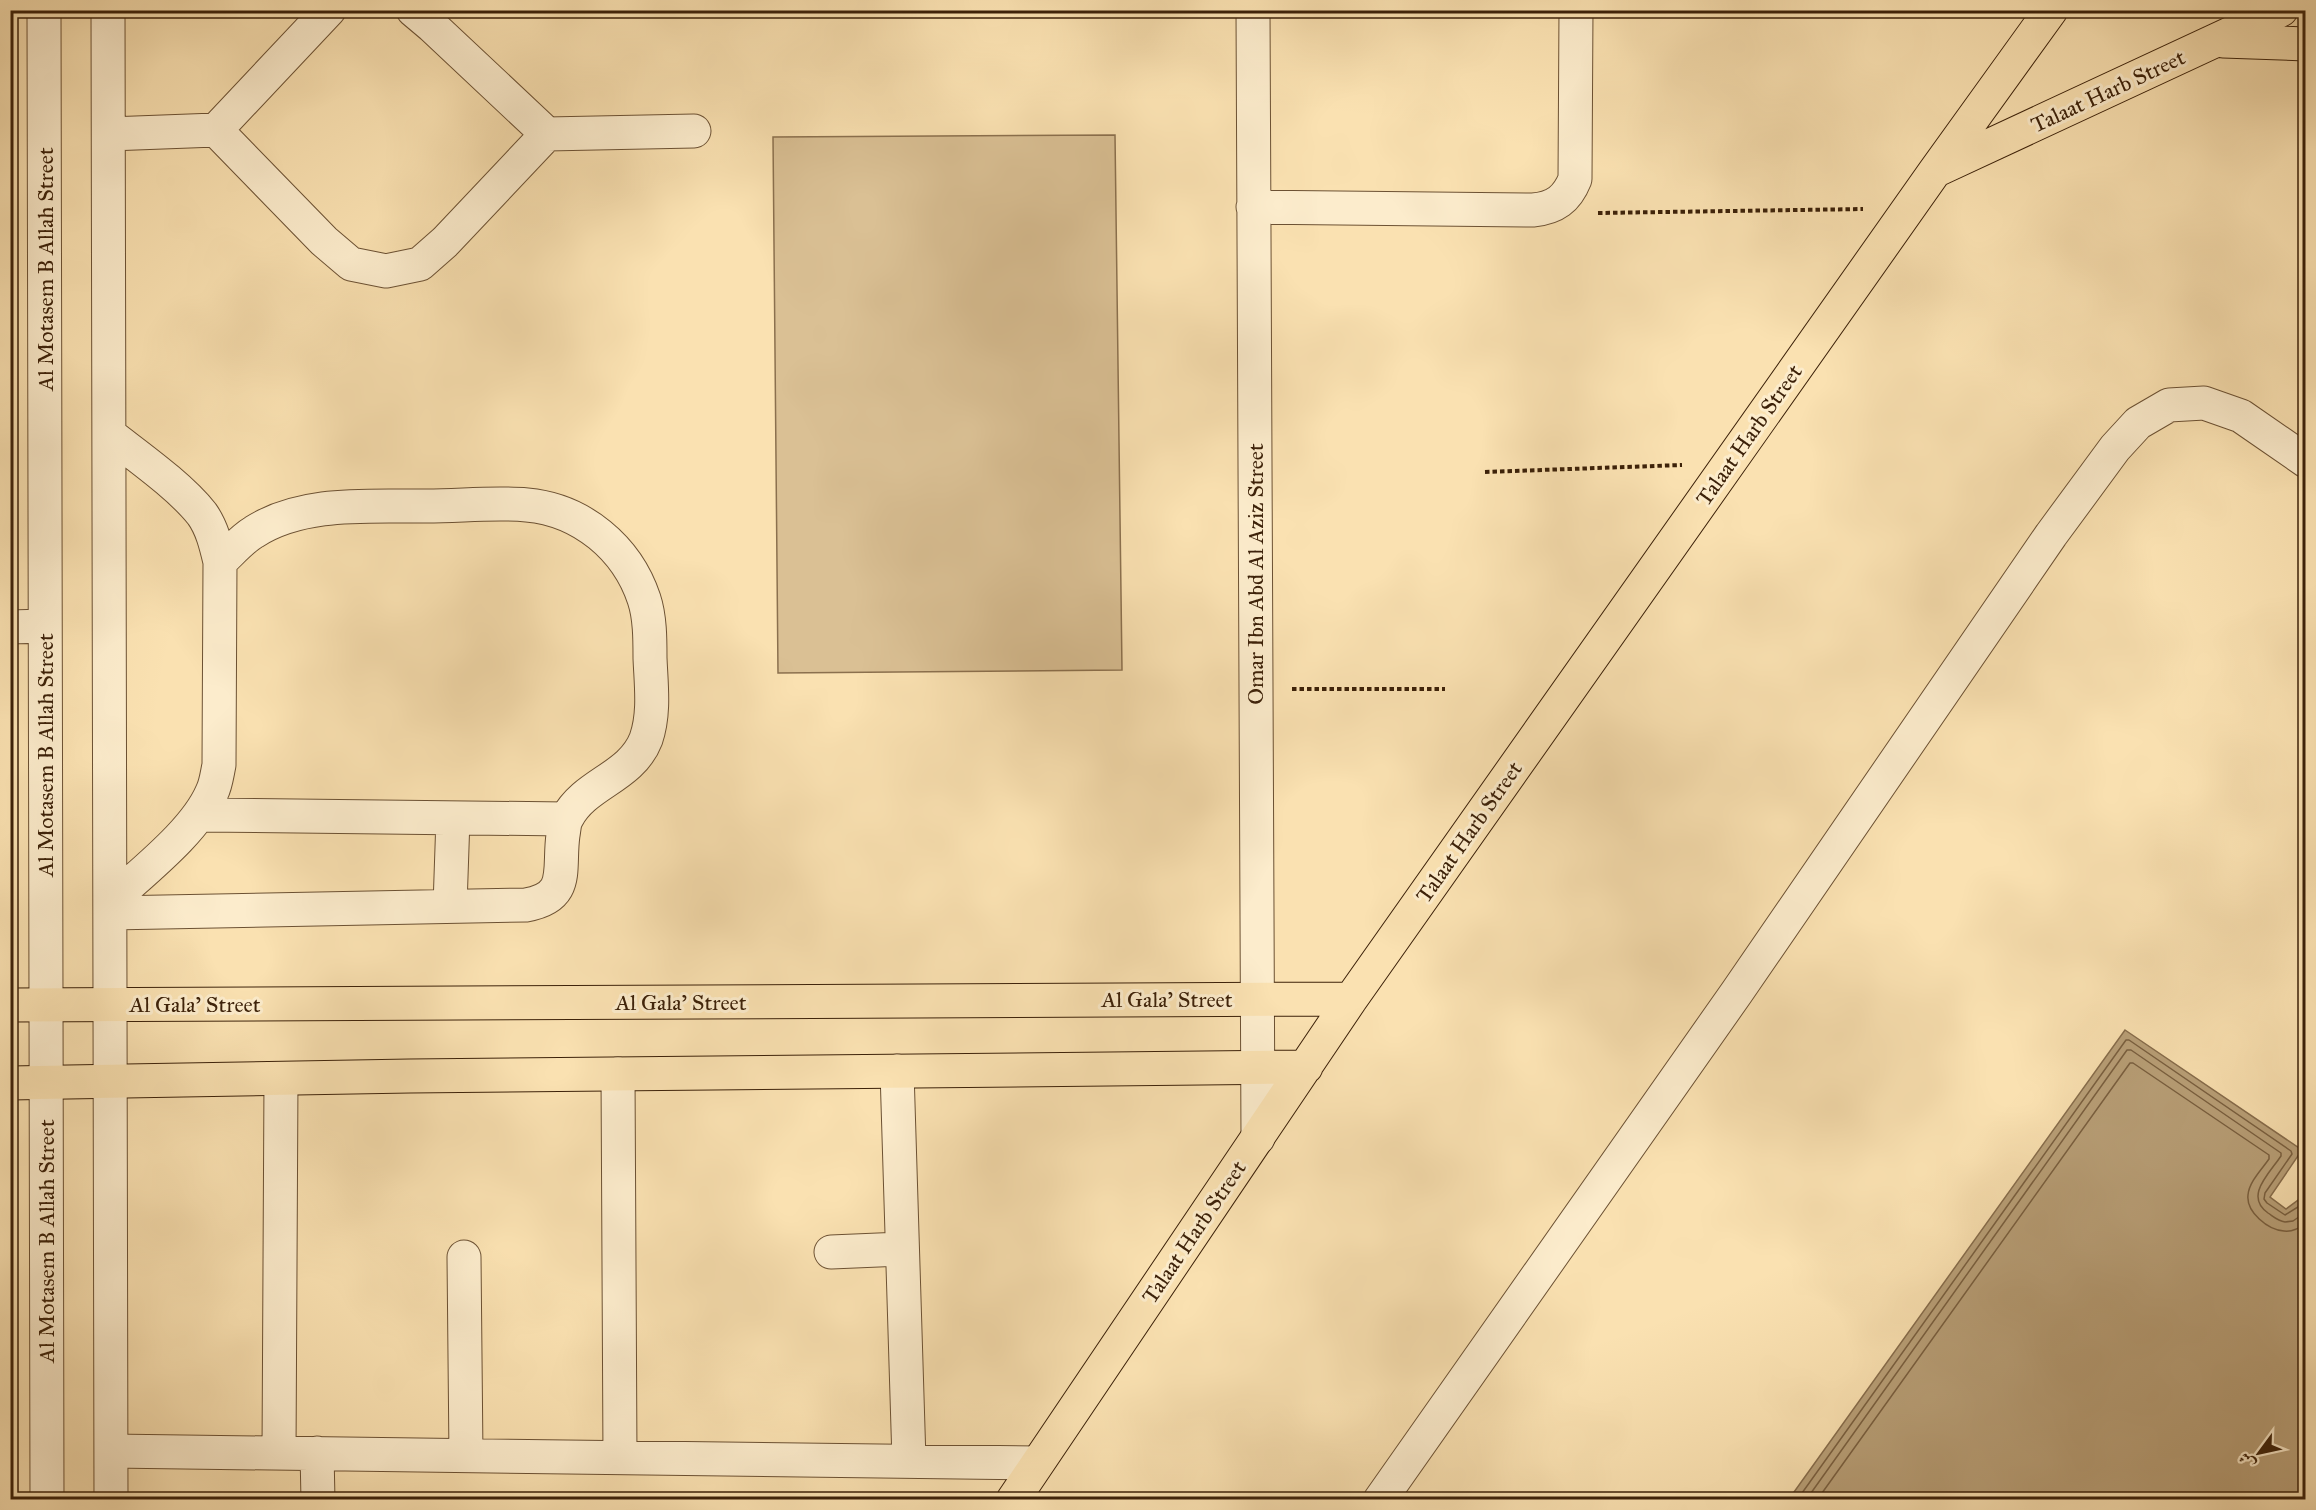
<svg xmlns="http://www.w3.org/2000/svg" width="2316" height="1510" font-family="'IM FELL Great Primer',Amiri,serif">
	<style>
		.green { fill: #dac094; stroke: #8b704e; stroke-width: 1.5 }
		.water { fill: #b9a078; stroke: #876d4c; stroke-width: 1.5 }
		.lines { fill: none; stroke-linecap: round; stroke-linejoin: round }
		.shore { stroke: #7a6040; stroke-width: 1.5 }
		.minor-casing { stroke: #6c5133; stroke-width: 35 }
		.major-casing { stroke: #3c2109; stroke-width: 35 }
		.path { stroke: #3c2109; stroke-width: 4; stroke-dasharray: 4.5 3; stroke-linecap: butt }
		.minor { stroke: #fceccc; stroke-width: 33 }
		.major { stroke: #fae1b1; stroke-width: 33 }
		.labels { text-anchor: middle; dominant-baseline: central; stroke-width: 6; stroke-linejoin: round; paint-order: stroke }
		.street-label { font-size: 22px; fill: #3c2109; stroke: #fceccc }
	</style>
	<rect width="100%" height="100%" fill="#fae1b1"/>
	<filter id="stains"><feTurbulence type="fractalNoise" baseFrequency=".00333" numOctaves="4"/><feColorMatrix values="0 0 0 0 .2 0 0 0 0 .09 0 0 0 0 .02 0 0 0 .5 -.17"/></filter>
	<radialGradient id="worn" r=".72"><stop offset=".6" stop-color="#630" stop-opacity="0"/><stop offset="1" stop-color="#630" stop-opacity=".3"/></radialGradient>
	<path class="green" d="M 1115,135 L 1122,670 L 778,673 L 773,137 Z"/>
	<path class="water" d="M 2125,1030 L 2302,1150 L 2270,1197 L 2286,1209 L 2305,1195 L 2305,1499 L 1789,1499 Z"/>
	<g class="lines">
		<path class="shore" d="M 1797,1500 L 2126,1040 L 2129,1040 L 2291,1151 L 2292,1154 L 2265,1193 L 2264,1199 L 2267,1203 L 2285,1215 L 2306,1202
			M 1806,1500 L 2127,1050 L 2131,1050 L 2281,1153 L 2281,1156 C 2269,1174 2244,1196 2268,1213 C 2274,1217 2278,1221 2285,1222 L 2293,1221 L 2306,1212
			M 1817,1500 L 2130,1063 L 2133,1063 L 2269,1155 L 2269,1159 C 2262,1169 2249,1182 2248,1195 C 2246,1212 2268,1230 2284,1231 C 2293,1232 2299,1228 2306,1223"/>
		<g class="minor-casing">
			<path id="minor" d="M 44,10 L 47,1500
				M 108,10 L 111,1500
				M 329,10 L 216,130 L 324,241 L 351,264 L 386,271 L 420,264 L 445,242 L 547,134
				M 413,10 L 432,26 L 547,134 L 694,131
				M 1253,10 L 1258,1138
				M 109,134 L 216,130
				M 1253,207 L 1533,210 C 1555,208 1567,199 1575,179 L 1576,10
				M 109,434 C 137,456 180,486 202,514 C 212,528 216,545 220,562 L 219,765 C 217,774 216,784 212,792 C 195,832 142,872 110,902
				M 10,627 L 45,626
				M 200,815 L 566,819
				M 450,906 L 453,818
				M 110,913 L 526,905 C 571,897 558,870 563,835 C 564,830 564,823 567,818 C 585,783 631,778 646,739 C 655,713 651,684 650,658 C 650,639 650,617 644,599 C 627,548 582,510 527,505 C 495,502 460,506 427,506 C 371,507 304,500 254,532 C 242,539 231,552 220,562
				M 897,1071 L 909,1461
				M 618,1074 L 620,1457
				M 831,1252 L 902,1249
				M 464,1257 L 466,1455
				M 111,1451 L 1037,1463
				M 279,1453 L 281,1079
				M 317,1453 L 318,1500
				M 1380,1500 L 1737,992 L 2051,535 L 2115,448 L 2138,423 L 2169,405 L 2204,403 L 2241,416 L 2306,461"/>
		</g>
		<g class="major-casing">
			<path id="major" d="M 2223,41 L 2306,44
				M 1937,170 L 2281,10
				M 10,1005 L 1351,999
				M 10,1083 L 410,1076 L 1306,1067
				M 1013,1500 L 1351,999 L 1935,171 L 2051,10"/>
		</g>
		<path class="path" d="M 1598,213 L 1863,209
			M 1485,472 L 1682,465
			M 1292,689 L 1445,689"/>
		<use href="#minor" class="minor"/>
		<use href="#major" class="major"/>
	</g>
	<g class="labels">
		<g class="street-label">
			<text transform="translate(2108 91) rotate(-25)">Talaat Harb Street</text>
			<text transform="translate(45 269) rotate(-90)">Al Motasem B Allah Street</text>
			<text transform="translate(1749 435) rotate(-55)">Talaat Harb Street</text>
			<text transform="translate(1255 574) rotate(-90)">Omar Ibn Abd Al Aziz Street</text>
			<text transform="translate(45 755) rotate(-90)">Al Motasem B Allah Street</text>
			<text transform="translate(1469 832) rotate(-55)">Talaat Harb Street</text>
			<text x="1167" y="999">Al Gala' Street</text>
			<text x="681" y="1002">Al Gala' Street</text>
			<text x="195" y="1004">Al Gala' Street</text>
			<text transform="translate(1194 1232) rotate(-56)">Talaat Harb Street</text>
			<text transform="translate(46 1241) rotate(-90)">Al Motasem B Allah Street</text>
		</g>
	</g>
	<rect width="2316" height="1510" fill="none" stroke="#fae1b1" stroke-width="36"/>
	<rect x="12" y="12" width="2292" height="1486" fill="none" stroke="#3c2109" stroke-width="3"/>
	<rect x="18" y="18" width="2280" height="1474" fill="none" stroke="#3c2109" stroke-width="1.5"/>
	<g transform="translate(2259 1453) rotate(237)" stroke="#fceccc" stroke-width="4.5" paint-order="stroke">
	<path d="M0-4.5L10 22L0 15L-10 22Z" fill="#3c2109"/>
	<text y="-9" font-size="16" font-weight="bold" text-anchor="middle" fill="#3c2109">ش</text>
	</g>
	<rect width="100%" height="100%" filter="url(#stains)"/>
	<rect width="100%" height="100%" fill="url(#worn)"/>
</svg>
